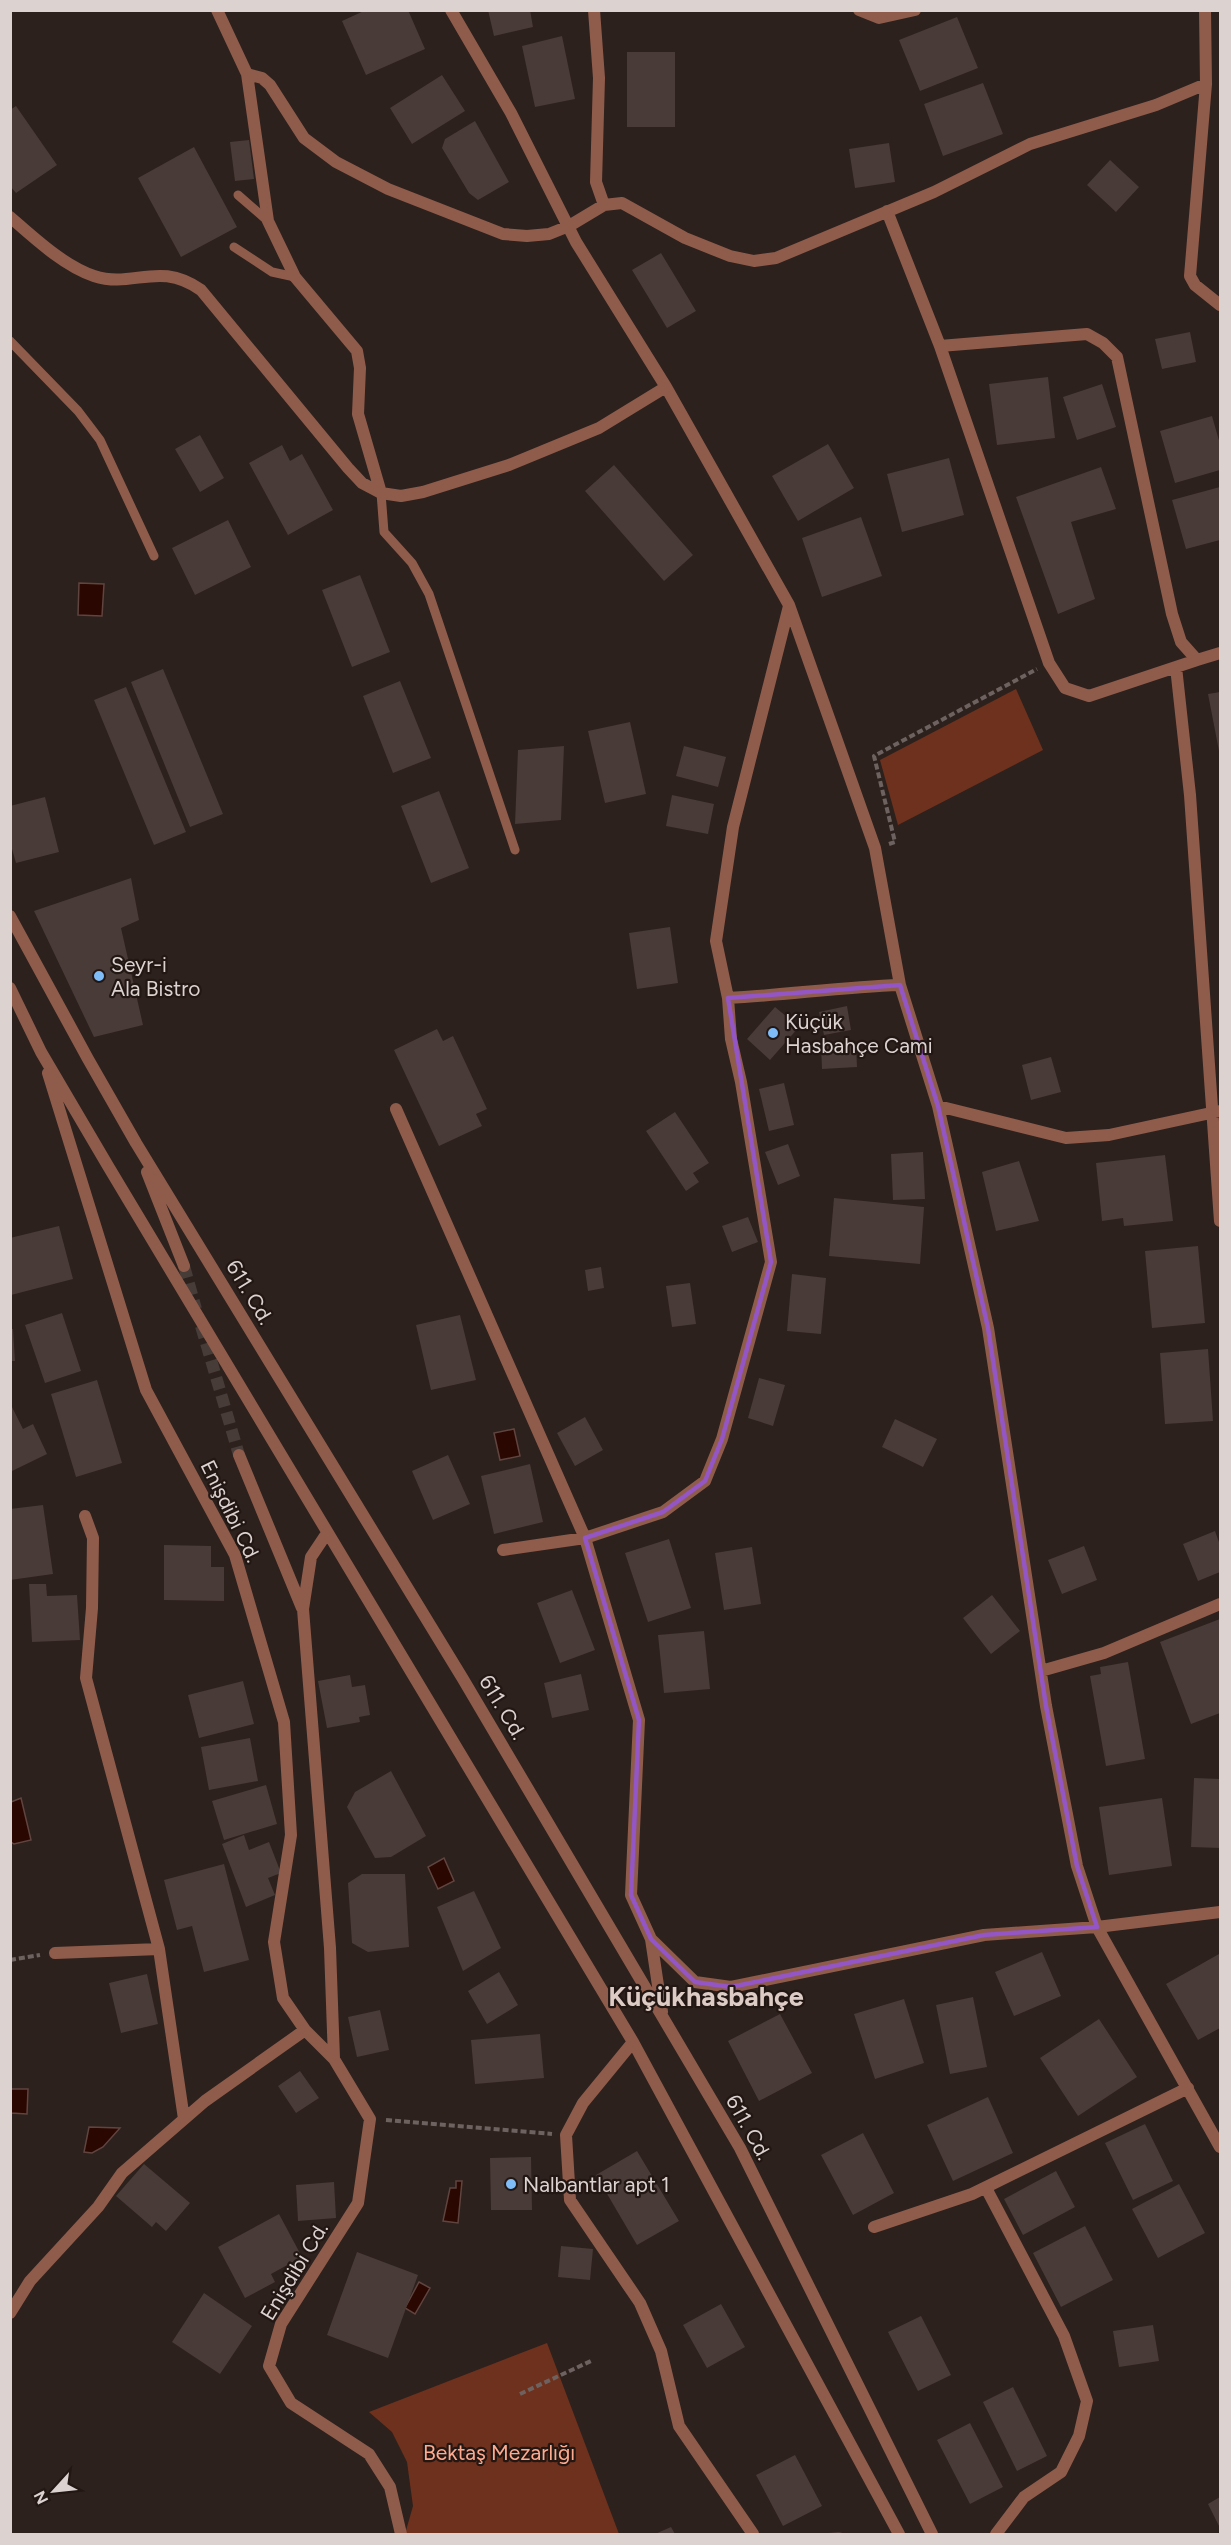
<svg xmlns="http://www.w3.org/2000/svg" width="1231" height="2545" font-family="Figtree,sans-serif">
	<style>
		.green { fill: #6e311d }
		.water { fill: #2a0700; stroke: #5f443f; stroke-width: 1.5 }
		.building { fill: #493b37 }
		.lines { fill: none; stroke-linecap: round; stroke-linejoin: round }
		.minor-tunnel { stroke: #473c38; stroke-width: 12; stroke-dasharray: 12 6; stroke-linecap: butt }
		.path { stroke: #6d625f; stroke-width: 4; stroke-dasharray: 6 3; stroke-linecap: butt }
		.service { stroke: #8f5c4c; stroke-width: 9 }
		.minor { stroke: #8f5c4c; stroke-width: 12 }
		.marked { fill: none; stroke: #9356c4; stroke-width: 4.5; stroke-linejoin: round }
		.poi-dot { fill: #7fbdf9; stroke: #231714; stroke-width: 2 }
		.labels { text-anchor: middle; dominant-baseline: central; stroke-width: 4.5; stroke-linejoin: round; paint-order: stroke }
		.poi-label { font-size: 21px; fill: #dcd3d1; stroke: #231714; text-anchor: start }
		.street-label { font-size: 21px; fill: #dcd3d1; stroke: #231714 }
		.park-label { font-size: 21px; fill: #fdaa8f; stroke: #231714 }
		.district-label { font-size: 27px; font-weight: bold; fill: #ddccc6; stroke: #231714 }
	</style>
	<rect width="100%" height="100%" fill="#2d211d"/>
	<path class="green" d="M 1016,689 L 1043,750 L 898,825 L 880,760 Z
		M 547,2343 L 619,2534 L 405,2534 L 413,2506 L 407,2462 L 392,2432 L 369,2412 Z"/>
	<path class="water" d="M 79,583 L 104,584 L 102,616 L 78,615 Z
		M 514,1429 L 520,1456 L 500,1460 L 494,1433 Z
		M 21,1798 L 31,1840 L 14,1844 L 11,1842 L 11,1802 Z
		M 444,1858 L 454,1881 L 438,1889 L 428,1867 Z
		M 11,2089 L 28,2089 L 27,2114 L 11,2113 Z
		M 89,2127 L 120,2128 L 103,2147 L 92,2153 L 84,2152 Z
		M 456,2181 L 462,2181 L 458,2223 L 443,2221 L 450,2188 L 456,2188 Z
		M 419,2282 L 430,2288 L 415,2314 L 405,2308 Z"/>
	<path class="building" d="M 366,10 L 408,10 L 425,49 L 366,75 L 342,21 Z
		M 488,10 L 530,10 L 533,27 L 494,36 Z
		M 957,17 L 978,68 L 920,91 L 899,40 Z
		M 562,36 L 575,99 L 535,107 L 522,46 Z
		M 627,52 L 675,52 L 675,127 L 627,127 Z
		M 442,75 L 465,111 L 412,144 L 390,108 Z
		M 983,83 L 1003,134 L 943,156 L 924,104 Z
		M 16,106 L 57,165 L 16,193 L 10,186 L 10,110 Z
		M 475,121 L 509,182 L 478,200 L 469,193 L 442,148 L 445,139 Z
		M 249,140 L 254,179 L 235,181 L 230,142 Z
		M 889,143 L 895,182 L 855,188 L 849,149 Z
		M 194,147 L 237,227 L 181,257 L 138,178 Z
		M 1110,160 L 1139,187 L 1116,212 L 1087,185 Z
		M 661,253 L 696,311 L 667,328 L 632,270 Z
		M 1190,332 L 1196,362 L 1162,369 L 1155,339 Z
		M 1048,377 L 1055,438 L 997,445 L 989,384 Z
		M 1102,384 L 1116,427 L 1077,440 L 1063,397 Z
		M 1212,416 L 1220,444 L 1220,470 L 1175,483 L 1160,431 Z
		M 200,435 L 224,478 L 200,492 L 175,449 Z
		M 828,444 L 854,488 L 798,521 L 772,476 Z
		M 282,445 L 290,461 L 302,454 L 333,510 L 288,535 L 249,463 Z
		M 949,458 L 964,515 L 902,532 L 887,474 Z
		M 614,465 L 693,555 L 664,581 L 585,491 Z
		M 1101,467 L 1116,509 L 1071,522 L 1095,599 L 1058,614 L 1016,497 Z
		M 1220,487 L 1220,540 L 1186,549 L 1172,500 Z
		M 861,517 L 882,576 L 822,597 L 802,538 Z
		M 228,520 L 251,567 L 195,595 L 172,548 Z
		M 360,575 L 390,652 L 352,667 L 322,590 Z
		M 163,669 L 223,814 L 190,827 L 131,682 Z
		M 400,681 L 431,758 L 393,773 L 363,696 Z
		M 126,687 L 186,832 L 154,845 L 94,700 Z
		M 1220,692 L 1220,751 L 1219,751 L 1208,694 Z
		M 630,722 L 646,794 L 605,803 L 588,731 Z
		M 564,746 L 561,820 L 515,824 L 518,750 Z
		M 684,746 L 726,757 L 718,787 L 676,776 Z
		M 439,791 L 469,868 L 431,883 L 401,806 Z
		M 672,795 L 714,804 L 708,834 L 666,826 Z
		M 45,797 L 59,852 L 16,863 L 10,842 L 10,806 Z
		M 131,878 L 139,920 L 121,928 L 143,1025 L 94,1037 L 34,911 Z
		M 670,927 L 678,983 L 637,989 L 629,933 Z
		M 847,1006 L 851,1030 L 824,1035 L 819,1012 Z
		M 775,1007 L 799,1027 L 770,1060 L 747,1039 Z
		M 437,1029 L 443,1041 L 453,1036 L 487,1109 L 476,1114 L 482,1126 L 439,1146 L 394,1050 Z
		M 856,1044 L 857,1067 L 822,1069 L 821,1045 Z
		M 1051,1057 L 1061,1092 L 1031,1100 L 1022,1065 Z
		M 784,1083 L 794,1125 L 769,1131 L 759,1089 Z
		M 675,1112 L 709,1163 L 693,1173 L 699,1182 L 686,1191 L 646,1131 Z
		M 788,1144 L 800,1176 L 778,1185 L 765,1152 Z
		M 923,1152 L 925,1199 L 893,1200 L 891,1154 Z
		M 1165,1155 L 1173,1221 L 1124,1226 L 1123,1218 L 1102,1221 L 1096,1163 Z
		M 1019,1161 L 1039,1221 L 996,1231 L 982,1172 Z
		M 834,1198 L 924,1207 L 920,1264 L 829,1256 Z
		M 748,1217 L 758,1242 L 732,1252 L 722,1226 Z
		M 59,1226 L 73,1279 L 11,1295 L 10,1238 Z
		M 1198,1246 L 1205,1323 L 1152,1328 L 1145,1251 Z
		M 601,1267 L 604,1288 L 588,1291 L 585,1270 Z
		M 792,1274 L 826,1278 L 821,1334 L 787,1331 Z
		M 690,1283 L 696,1324 L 672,1327 L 666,1286 Z
		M 62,1313 L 81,1371 L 45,1383 L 25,1325 Z
		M 460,1315 L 476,1380 L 431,1390 L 416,1325 Z
		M 10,1329 L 13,1329 L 15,1361 L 10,1361 Z
		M 1208,1349 L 1213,1421 L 1165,1424 L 1160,1353 Z
		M 759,1378 L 785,1385 L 773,1426 L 748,1418 Z
		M 97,1380 L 122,1463 L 76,1477 L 51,1394 Z
		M 10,1403 L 23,1429 L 33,1424 L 47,1454 L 10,1472 Z
		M 585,1417 L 603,1450 L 575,1466 L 557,1433 Z
		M 895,1419 L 937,1439 L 923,1467 L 882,1447 Z
		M 448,1455 L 470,1504 L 433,1520 L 412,1471 Z
		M 530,1464 L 543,1522 L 494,1534 L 481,1476 Z
		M 43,1505 L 53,1574 L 10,1580 L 10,1509 Z
		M 1215,1531 L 1220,1545 L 1220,1572 L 1198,1581 L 1183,1544 Z
		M 669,1539 L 691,1608 L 648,1622 L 625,1553 Z
		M 164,1545 L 211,1546 L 211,1567 L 224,1567 L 224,1601 L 164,1600 Z
		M 1084,1546 L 1097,1580 L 1062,1594 L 1048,1560 Z
		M 752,1547 L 761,1604 L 724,1610 L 715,1553 Z
		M 29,1584 L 46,1584 L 47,1596 L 77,1595 L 80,1640 L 32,1642 Z
		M 572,1590 L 595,1650 L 560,1663 L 537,1603 Z
		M 992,1595 L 1020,1631 L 991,1654 L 963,1618 Z
		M 1220,1619 L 1220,1713 L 1191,1724 L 1160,1642 Z
		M 704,1631 L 710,1689 L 664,1693 L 658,1635 Z
		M 1128,1662 L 1145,1759 L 1106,1766 L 1090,1676 L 1101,1674 L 1100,1667 Z
		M 581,1674 L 589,1710 L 552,1718 L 544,1683 Z
		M 350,1675 L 352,1687 L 365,1685 L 370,1715 L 359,1717 L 360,1722 L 327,1728 L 318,1681 Z
		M 243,1681 L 254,1724 L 199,1738 L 188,1695 Z
		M 250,1738 L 258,1781 L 209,1790 L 201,1747 Z
		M 391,1771 L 426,1836 L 391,1857 L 375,1858 L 347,1807 L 355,1792 Z
		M 1194,1778 L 1220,1779 L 1220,1848 L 1191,1847 Z
		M 266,1785 L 277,1824 L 224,1840 L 212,1801 Z
		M 1162,1798 L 1172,1866 L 1109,1875 L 1099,1807 Z
		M 244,1835 L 249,1850 L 269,1842 L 281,1873 L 268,1878 L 275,1895 L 246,1907 L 222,1844 Z
		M 224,1864 L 249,1960 L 204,1972 L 192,1926 L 177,1930 L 164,1880 Z
		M 362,1874 L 405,1874 L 409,1947 L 368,1952 L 352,1943 L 348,1883 Z
		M 474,1891 L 501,1948 L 463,1971 L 437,1907 Z
		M 1042,1952 L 1061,1996 L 1014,2016 L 995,1972 Z
		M 1219,1954 L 1220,2028 L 1198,2040 L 1166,1984 Z
		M 499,1972 L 518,2005 L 487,2024 L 468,1991 Z
		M 147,1974 L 158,2024 L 121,2033 L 109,1983 Z
		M 973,1997 L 987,2067 L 950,2074 L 936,2005 Z
		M 904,1999 L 924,2063 L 875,2079 L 854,2014 Z
		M 380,2010 L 389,2050 L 357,2057 L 348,2017 Z
		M 780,2014 L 812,2073 L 759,2101 L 728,2041 Z
		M 1099,2019 L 1137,2077 L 1078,2116 L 1040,2058 Z
		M 540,2034 L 544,2078 L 475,2084 L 471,2040 Z
		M 300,2071 L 319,2098 L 296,2113 L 278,2086 Z
		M 988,2097 L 1013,2153 L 953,2181 L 927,2125 Z
		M 1145,2124 L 1173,2181 L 1133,2200 L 1105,2143 Z
		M 863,2133 L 894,2193 L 853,2215 L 821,2155 Z
		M 637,2151 L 679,2221 L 637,2245 L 596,2175 Z
		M 531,2157 L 532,2210 L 491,2210 L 490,2158 Z
		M 144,2164 L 190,2203 L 166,2231 L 156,2222 L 152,2227 L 116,2196 Z
		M 1056,2171 L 1075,2207 L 1023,2235 L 1004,2199 Z
		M 334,2182 L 336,2218 L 298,2221 L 296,2185 Z
		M 1179,2184 L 1205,2233 L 1158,2258 L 1132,2209 Z
		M 279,2214 L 302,2257 L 271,2274 L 275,2282 L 245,2298 L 218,2247 Z
		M 1085,2226 L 1113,2280 L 1061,2307 L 1033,2253 Z
		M 561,2246 L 593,2249 L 590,2280 L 558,2277 Z
		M 357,2252 L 418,2275 L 388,2358 L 327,2335 Z
		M 204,2293 L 252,2326 L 220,2374 L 172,2342 Z
		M 721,2304 L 745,2347 L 707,2368 L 683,2325 Z
		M 921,2316 L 951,2375 L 918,2391 L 888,2332 Z
		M 1153,2325 L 1159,2361 L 1119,2367 L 1113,2331 Z
		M 1013,2387 L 1047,2456 L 1017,2471 L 983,2402 Z
		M 970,2423 L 1003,2487 L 970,2504 L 937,2440 Z
		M 795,2455 L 822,2506 L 783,2526 L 756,2475 Z
		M 1220,2497 L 1220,2528 L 1208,2504 Z
		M 671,2527 L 675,2534 L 655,2534 Z
		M 839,2532 L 846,2534 L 828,2534 L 828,2533 Z"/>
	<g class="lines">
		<path class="minor-tunnel" d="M 184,1266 L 196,1309
			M 201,1326 L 239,1455"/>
		<path class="path" d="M 889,844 L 895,842 L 874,756 L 1037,669
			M 10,1960 L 40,1955
			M 386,2120 L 552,2134
			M 520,2394 L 591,2361"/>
		<path class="service" d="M 238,195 L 268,221
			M 234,247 L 272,272 L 295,277
			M 10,341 L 78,411 L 100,440 L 154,556
			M 381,493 L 384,532 L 412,563 L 429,594 L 515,850"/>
		<path class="minor" d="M 217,10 L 247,74 L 268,221 L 295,277 L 357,351 L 360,368 L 358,414 L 381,493
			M 451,10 L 511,113 L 576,242 L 666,387 L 789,605 L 875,848 L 900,985 L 938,1106 L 988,1328 L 1046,1706 L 1077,1866 L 1097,1927 L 1220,2147
			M 594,10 L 599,78 L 596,182 L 604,205
			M 859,10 L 879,18 L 915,10
			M 1205,10 L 1206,84 L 1190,276 L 1195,285 L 1220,305
			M 247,74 L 262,78 L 270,85 L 304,138 L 336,162 L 388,189 L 503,234 L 527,236 L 549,234 L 569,226 L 604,205 L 622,203 L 685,238 L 730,256 L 754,261 L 776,258 L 934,192 L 1030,144 L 1156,105 L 1206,84
			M 887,211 L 940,346 L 1049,663 L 1065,688 L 1089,696 L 1197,660
			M 10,217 C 34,238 64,266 94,276 C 134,289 158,260 201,290 L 348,468 L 362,483 L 381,493 L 401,496 L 423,492 L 509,465 L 599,428 L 666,387
			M 940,346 L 1087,334 L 1103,343 L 1117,357 L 1172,614 L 1181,642 L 1197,660 L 1220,653
			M 1176,667 L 1190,795 L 1220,1221
			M 10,916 L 88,1059 L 136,1143 L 463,1679 L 740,2148 L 932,2534
			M 10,988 L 41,1052 L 108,1166 L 633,2042 L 899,2534
			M 728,998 L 716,941 L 733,827 L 789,606
			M 48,1073 L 146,1390 L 235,1555 L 284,1722 L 291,1835 L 274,1942 L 283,1998 L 305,2030 L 334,2059
			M 938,1106 L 1066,1138 L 1109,1135 L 1220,1111
			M 396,1109 L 585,1538 L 639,1720 L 631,1895 L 651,1939 L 695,1982 L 731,1987 L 984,1935 L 1097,1927 L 1220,1912
			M 147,1172 L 184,1266
			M 239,1455 L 302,1608
			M 85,1516 L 93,1538 L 92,1608 L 86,1678 L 159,1949 L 184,2119
			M 327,1533 L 311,1557 L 303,1609 L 330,1948 L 334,2059 L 370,2119 L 358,2203 L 281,2324 L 269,2366 L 291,2403 L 369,2454 L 390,2487 L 401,2534
			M 503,1550 L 585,1538 L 663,1512 L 705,1481 L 722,1439 L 771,1262 L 741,1082 L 731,1039 L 728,998 C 786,995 842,987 900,985
			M 1041,1671 L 1104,1653 L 1220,1604
			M 651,1939 L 662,2012
			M 55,1953 L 159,1949
			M 633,2042 L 583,2103 L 566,2135 L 570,2200 L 640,2303 L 661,2351 L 679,2426 L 753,2534
			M 986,2188 L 1064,2336 L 1087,2401 L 1079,2436 L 1061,2472 L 1024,2497 L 996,2534
			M 874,2227 L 972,2194 L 1188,2088
			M 10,2313 L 30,2281 L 98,2207 L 122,2173 L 205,2101 L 305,2030"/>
	</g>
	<path class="marked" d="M 900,985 L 938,1106 L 988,1328 L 1046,1706 L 1077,1866 L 1097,1927 L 984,1935 L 731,1987 L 695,1982 L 651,1939 L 631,1895 L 639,1720 L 585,1538 L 663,1512 L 705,1481 L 722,1439 L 771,1262 L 728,998 Z"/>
	<g class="poi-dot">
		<circle cx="99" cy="976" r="6"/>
		<circle cx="773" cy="1033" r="6"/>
		<circle cx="511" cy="2184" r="6"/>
	</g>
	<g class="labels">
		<g class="poi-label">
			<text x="111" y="964">Seyr-i<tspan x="111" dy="24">Ala Bistro</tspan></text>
			<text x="785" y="1021">Küçük<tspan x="785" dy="24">Hasbahçe Cami</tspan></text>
			<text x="523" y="2184">Nalbantlar apt 1</text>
		</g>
		<g class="street-label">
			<text transform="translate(250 1292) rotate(59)">611. Cd.</text>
			<text transform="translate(231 1511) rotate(64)">Enişdibi Cd.</text>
			<text transform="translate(503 1707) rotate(59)">611. Cd.</text>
			<text transform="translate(749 2127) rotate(61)">611. Cd.</text>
			<text transform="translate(294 2271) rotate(-59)">Enişdibi Cd.</text>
		</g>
		<g class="park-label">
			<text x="499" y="2452">Bektaş Mezarlığı</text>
		</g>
		<g class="district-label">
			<text x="706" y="1996">Küçükhasbahçe</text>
		</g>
	</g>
	<rect width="1231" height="2545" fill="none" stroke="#dcd3d1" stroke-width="24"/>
	<g transform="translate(54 2491) rotate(243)" stroke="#231714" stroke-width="4.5" paint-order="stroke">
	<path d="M0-4.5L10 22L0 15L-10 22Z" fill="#dcd3d1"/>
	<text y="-9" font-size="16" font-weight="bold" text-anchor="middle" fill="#dcd3d1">N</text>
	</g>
</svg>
